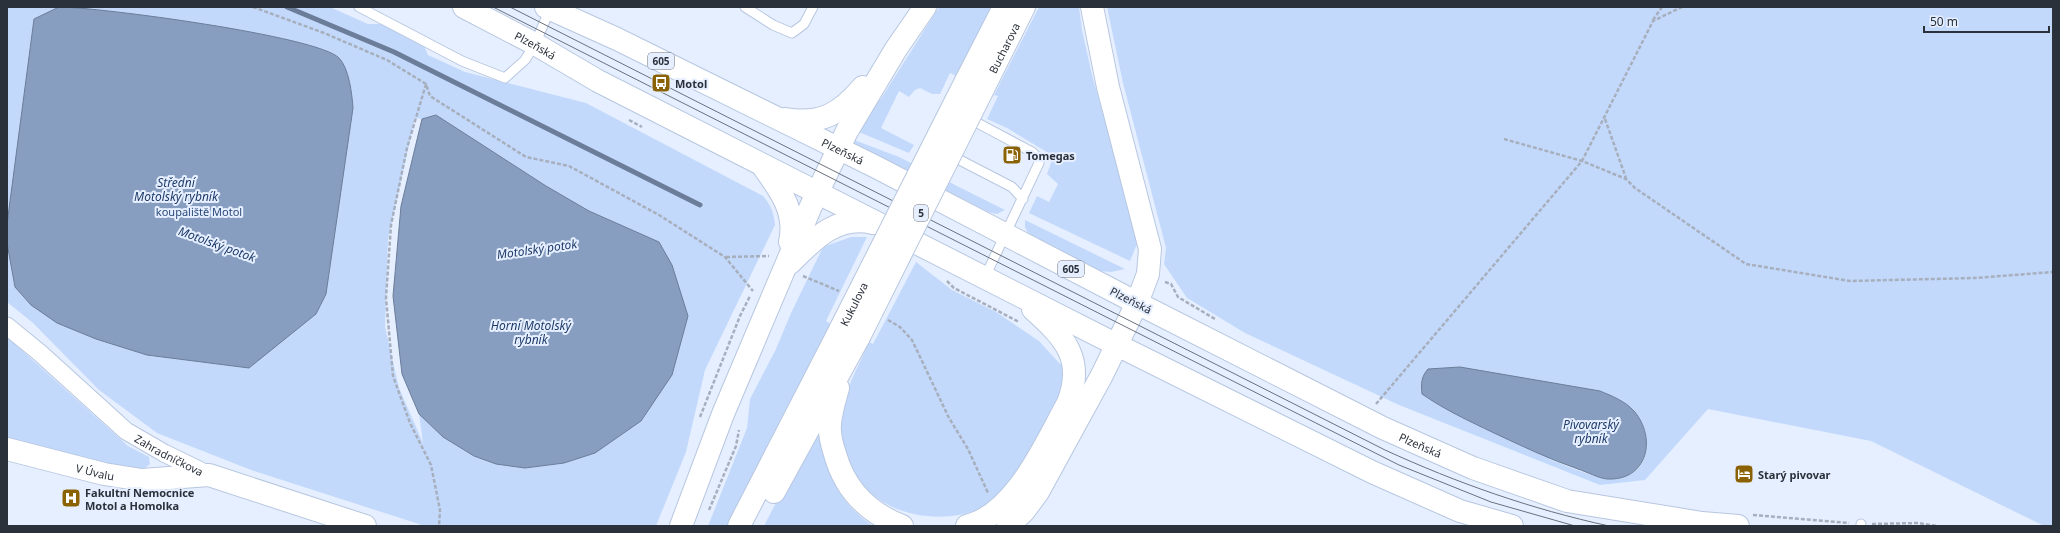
<svg xmlns="http://www.w3.org/2000/svg" width="2060" height="533" font-family="'Noto Sans',sans-serif">
	<style>
		.green { fill: #c3d9fc; fill-rule: evenodd }
		.water { fill: #879ec1; stroke: #6b7d99 }
		.lines { fill: none; stroke-linecap: round; stroke-linejoin: round }
		.stream { stroke: #6b7d99; stroke-width: 5 }
		.lane-casing { stroke: #b7c7e0; stroke-width: 11 }
		.street-casing { stroke: #b7c7e0; stroke-width: 19 }
		.secondary-casing { stroke: #b7c7e0; stroke-width: 24 }
		.primary-casing { stroke: #b7c7e0; stroke-width: 24 }
		.path { stroke: #a7afbd; stroke-width: 2.5; stroke-dasharray: 4 2; stroke-linecap: butt }
		.lane { stroke: #fff; stroke-width: 9 }
		.street { stroke: #fff; stroke-width: 17 }
		.secondary { stroke: #fff; stroke-width: 22 }
		.primary { stroke: #fff; stroke-width: 22 }
		.tram { stroke: #6a717d; stroke-width: 1 }
		.primary-bridge-casing { stroke: #b7c7e0; stroke-width: 24; stroke-linecap: butt }
		.primary-bridge { stroke: #fff; stroke-width: 22 }
		.labels { text-anchor: middle; dominant-baseline: central; stroke-width: 4; stroke-linejoin: round; paint-order: stroke }
		.shield { fill: #e6efff; stroke: #636a76; stroke-width: 1 }
		.shield-label { font-size: 10px; font-weight: bold; fill: #2b313b }
		.street-label { font-size: 11px; fill: #2b313b; stroke: #e6efff }
		.poi-label { font-size: 11px; font-weight: bold; fill: #2b313b; stroke: #e6efff; text-anchor: start }
		.park-label { font-size: 11px; fill: #2b4979; stroke: #e6efff }
		.water-label { font-size: 12px; font-style: italic; fill: #1d3a68; stroke: #e6efff }
	</style>
	<rect width="100%" height="100%" fill="#e6efff"/>
	<path class="green" d="M 7,7 L 330,7 L 368,24 L 385,24 L 424,46 L 428,55 L 465,72 L 586,103 L 763,196 C 771,205 774,213 775,225 L 705,370 L 686,452 L 656,526 L 425,526 L 251,470 L 157,433 L 99,390 L 33,323 L 7,302 ZM 436,115 L 546,186 L 589,211 L 659,242 L 474,456 L 443,437 L 419,414 L 423,443 L 399,388 L 385,327 L 388,239 L 415,118 L 422,119 Z
		M 939,7 L 991,7 L 956,76 L 950,73 L 940,94 L 932,94 L 920,88 L 915,90 L 909,97 L 899,91 L 881,128 L 914,145 L 909,153 L 854,130 L 882,97 Z
		M 1039,7 L 1079,7 L 1082,30 L 1092,75 L 1120,175 L 1137,244 L 1130,261 L 1029,213 L 1037,196 L 1049,202 L 1058,184 L 1047,174 L 1052,160 L 1050,154 L 1007,128 L 987,119 L 998,96 L 994,95 Z
		M 1107,7 L 2053,7 L 2053,526 L 2044,526 L 1871,441 L 1708,409 L 1645,480 L 1600,485 L 1399,405 L 1245,333 L 1187,298 L 1164,264 L 1166,248 L 1123,83 ZM 1633,409 C 1654,439 1653,480 1607,479 C 1595,478 1562,464 1549,459 Z
		M 849,138 L 899,157 L 1005,210 L 997,214 L 988,212 L 850,141 Z
		M 1025,220 L 1125,269 L 1111,272 L 1099,271 L 1029,235 L 1025,227 Z
		M 851,237 L 867,237 L 826,321 L 831,324 L 727,526 L 708,526 L 747,428 L 750,399 L 776,349 L 791,313 L 823,247 Z
		M 916,262 L 952,290 L 996,312 L 1039,341 L 1060,364 L 1067,362 C 1067,369 1067,376 1066,383 C 1064,400 1045,427 1036,442 C 1023,464 1010,493 987,507 C 923,533 849,506 840,433 C 836,405 858,368 869,342 L 873,344 Z
		M 7,337 L 128,446 L 149,457 L 150,464 L 144,469 L 110,466 L 7,440 Z
		M 818,421 C 826,467 832,498 873,526 L 764,526 Z"/>
	<path class="water" d="M 59,7 C 98,7 318,36 339,58 C 349,68 352,94 353,108 L 326,294 L 316,314 L 249,368 L 147,355 L 96,339 L 57,323 L 31,305 L 15,287 L 7,243 L 7,224 L 34,19 Z
		M 436,115 L 546,186 L 589,211 L 659,242 L 672,265 L 688,316 L 672,375 L 641,421 L 595,453 L 564,463 L 525,468 L 496,464 L 474,456 L 443,437 L 419,414 L 402,374 L 393,296 L 401,206 L 422,119 Z
		M 1460,367 L 1600,391 C 1612,396 1625,401 1634,411 C 1657,438 1648,481 1607,479 C 1598,478 1587,472 1578,469 C 1549,459 1522,446 1494,433 C 1469,421 1445,410 1422,394 C 1421,384 1421,377 1428,369 Z"/>
	<g class="lines">
		<path class="stream" d="M 287,7 L 394,52 L 700,205"/>
		<g class="lane-casing">
			<path id="lane" d="M 359,7 L 462,61 L 505,78 L 525,60 L 535,44 L 550,9
				M 745,7 L 773,25 L 792,33 L 804,24 L 813,7
				M 968,118 L 1032,152 L 1038,158 L 1039,163 L 985,277
				M 950,155 L 1012,187 L 1023,199
				M 1861,526 L 1861,524"/>
		</g>
		<g class="street-casing">
			<g id="street">
				<path id="s1" d="M 7,326 L 40,353 L 126,431 L 164,453 L 209,475"/>
			</g>
		</g>
		<g class="secondary-casing">
			<g id="secondary">
				<path id="s2" d="M 1137,303 L 1383,428 L 1473,468 L 1567,501 L 1702,523 L 1738,526"/>
				<path d="M 1115,344 L 1372,472 L 1460,511 L 1512,526"/>
				<path id="s3" d="M 7,449 L 104,474 L 142,480 L 209,475 L 365,526"/>
			</g>
		</g>
		<g class="primary-casing">
			<g id="primary">
				<path id="s4" d="M 464,7 L 535,44 L 598,81 L 1115,344"/>
				<path id="s5" d="M 546,7 L 617,39 L 876,167 L 1137,303"/>
				<path d="M 966,81 L 1004,7"/>
				<path id="s6" d="M 983,89 L 1024,7"/>
				<path d="M 785,119 C 821,125 840,114 863,87"/>
				<path d="M 762,165 C 779,189 797,211 790,242"/>
				<path d="M 790,263 C 813,240 837,214 873,223"/>
				<path d="M 838,388 C 835,399 831,411 830,424 C 829,434 832,445 835,454 C 845,490 868,513 902,526"/>
				<path d="M 774,492 L 859,337"/>
				<path d="M 681,526 L 723,414 L 811,206 L 847,131 L 896,49 L 925,7"/>
				<path d="M 739,526 L 841,328"/>
				<path d="M 967,526 C 1016,514 1045,444 1068,403 C 1085,359 1065,338 1033,309"/>
				<path d="M 1008,526 L 1024,511 L 1038,492 L 1102,375 L 1137,303 L 1148,274 L 1150,249 L 1108,87 L 1092,7"/>
			</g>
		</g>
		<path class="path" d="M 253,7 L 324,33 L 387,60 L 426,84 L 430,96 L 526,157 L 569,166 L 659,215 L 725,257 L 753,291
			M 1653,20 L 1662,7
			M 426,84 L 407,148 L 391,225 L 386,298 L 393,376 L 410,423 L 431,465 L 440,510 L 439,526
			M 1605,119 L 1626,178
			M 629,120 L 642,127
			M 1504,139 L 1582,161 L 1626,179 L 1635,188 L 1746,264 L 1850,281 L 1975,278 L 2053,272
			M 726,257 L 769,256
			M 803,276 L 839,291
			M 947,281 L 954,288 L 1019,322
			M 1165,282 L 1171,284 L 1178,297 L 1215,319
			M 888,320 L 900,327 L 912,340 L 949,418 L 968,449 L 988,493
			M 1376,404 L 1582,161 L 1653,21 L 1682,7
			M 700,417 L 740,316 L 750,296
			M 709,510 L 736,446 L 739,430
			M 1753,515 L 1849,523
			M 1872,524 L 1918,523 L 1937,526"/>
		<use href="#lane" class="lane"/>
		<use href="#street" class="street"/>
		<use href="#secondary" class="secondary"/>
		<use href="#primary" class="primary"/>
		<path class="tram" d="M 493,7 L 1399,465 L 1491,502 L 1575,526
			M 510,7 L 1385,450 C 1457,483 1531,509 1609,526"/>
		<g class="primary-bridge-casing">
			<g id="primary-bridge">
				<path id="s7" d="M 841,328 L 966,81"/>
				<path d="M 859,337 L 983,89"/>
			</g>
		</g>
		<use href="#primary-bridge" class="primary-bridge"/>
	</g>
	<defs>
		<g id="bus-square" transform="scale(1)"><rect x="-9" y="-9" width="18" height="18" rx="4" fill="#8b6203" stroke="#e6efff"/><path d="M-5-6H5V4H4V6H2V4H-2V6H-4V4H-5ZM-3.5-4V0h7V-4ZM-3.5 1.2v1.5H-2V1.2ZM2 1.2v1.5H3.5V1.2Z" fill="#fff"/></g>
		<g id="fuel-square" transform="scale(1)"><rect x="-9" y="-9" width="18" height="18" rx="4" fill="#8b6203" stroke="#e6efff"/><path d="M-5.5-6h7V0h2V4h1.3V-2.5L3-4.5l.8-.8L6-3V5H2.5V1h-1V6h-7ZM-4.2-4.7v3.2H.2V-4.7Z" fill="#fff"/></g>
		<g id="hotel-square" transform="scale(1)"><rect x="-9" y="-9" width="18" height="18" rx="4" fill="#8b6203" stroke="#e6efff"/><path d="M-6-4.5h1.5V1H6V5H4.5V3h-9V5H-6ZM-4 0a1.8 1.8 0 1 1 3.6 0ZM.5 0V-2.5h3Q6-2.5 6 0Z" fill="#fff"/></g>
		<g id="hospital-square" transform="scale(1)"><rect x="-9" y="-9" width="18" height="18" rx="4" fill="#8b6203" stroke="#e6efff"/><path d="M-5-5h3v3.5h4V-5h3V5h-3V1.5h-4V5h-3Z" fill="#fff"/></g>
	</defs>
	<g fill-rule="evenodd">
		<use href="#bus-square" x="661" y="83"/>
		<use href="#fuel-square" x="1012" y="155"/>
		<use href="#hotel-square" x="1744" y="474"/>
		<use href="#hospital-square" x="71" y="498"/>
	</g>
	<g class="labels">
		<g class="shield">
			<rect x="648" y="53" width="26" height="16" rx="3"/>
			<rect x="914" y="205" width="14" height="16" rx="3"/>
			<rect x="1058" y="261" width="26" height="16" rx="3"/>
		</g>
		<g class="shield-label">
			<text x="661" y="61">605</text>
			<text x="921" y="213">5</text>
			<text x="1071" y="269">605</text>
		</g>
		<g class="street-label">
			<text stroke="none"><textPath href="#s4" startOffset="81">Plzeňská</textPath></text>
			<text stroke="none"><textPath href="#s6" startOffset="46">Bucharova</textPath></text>
			<text stroke="none"><textPath href="#s5" startOffset="330">Plzeňská</textPath></text>
			<text transform="translate(1131 300) rotate(27)">Plzeňská</text>
			<text stroke="none"><textPath href="#s7" startOffset="27">Kukulova</textPath></text>
			<text stroke="none"><textPath href="#s2" startOffset="317">Plzeňská</textPath></text>
			<text stroke="none"><textPath href="#s1" startOffset="208">Zahradníčkova</textPath></text>
			<text stroke="none"><textPath href="#s3" startOffset="91">V Úvalu</textPath></text>
		</g>
		<g class="poi-label">
			<text x="675" y="83">Motol</text>
			<text x="1026" y="155">Tomegas</text>
			<text x="1758" y="474">Starý pivovar</text>
			<text x="85" y="492">Fakultní Nemocnice<tspan x="85" dy="13">Motol a Homolka</tspan></text>
		</g>
		<g class="park-label">
			<text x="199" y="211">koupaliště Motol</text>
		</g>
		<g class="water-label">
			<text x="176" y="182">Střední<tspan x="176" dy="14">Motolský rybník</tspan></text>
			<text transform="translate(217 244) rotate(20)">Motolský potok</text>
			<text transform="translate(537 249) rotate(-8)">Motolský potok</text>
			<text x="531" y="325">Horní Motolský<tspan x="531" dy="14">rybník</tspan></text>
			<text x="1591" y="424">Pivovarský<tspan x="1591" dy="14">rybník</tspan></text>
		</g>
	</g>
	<rect width="2060" height="533" fill="none" stroke="#2b313b" stroke-width="16"/>
	<path d="M1924 26v6h125v-6" fill="none" stroke="#2b313b" stroke-width="2"/>
	<text x="1930" y="26" font-size="12" fill="#2b313b" stroke="#e6efff" stroke-width="3" paint-order="stroke">50 m</text>
</svg>
